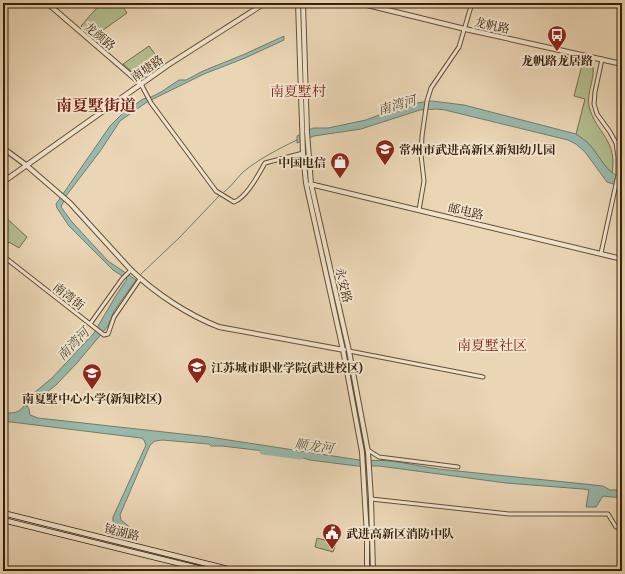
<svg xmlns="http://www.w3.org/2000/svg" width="625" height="574" font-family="'Gentium Book Plus','Noto Serif SC',serif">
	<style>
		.green { fill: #b3be90; stroke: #76704d }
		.water { fill: #98b9ad; stroke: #727c6c }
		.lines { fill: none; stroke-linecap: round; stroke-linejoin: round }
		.stream { stroke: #727c6c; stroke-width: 1 }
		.river { stroke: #98b9ad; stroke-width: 7 }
		.minor-casing { stroke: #644e34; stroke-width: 5 }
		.tertiary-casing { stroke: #644e34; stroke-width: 6 }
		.secondary-casing { stroke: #38210a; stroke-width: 6 }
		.minor { stroke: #f1e4ce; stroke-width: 3 }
		.tertiary { stroke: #f1e4ce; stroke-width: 4 }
		.secondary { stroke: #f1e4ce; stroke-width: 4.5 }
		.labels { text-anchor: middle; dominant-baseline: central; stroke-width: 4; stroke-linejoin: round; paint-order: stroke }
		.street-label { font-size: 12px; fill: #38210a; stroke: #f1e4ce }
		.poi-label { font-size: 12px; font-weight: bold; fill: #38210a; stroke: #f1e4ce; text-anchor: start }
		.water-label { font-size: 13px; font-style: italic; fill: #554f3b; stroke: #f1e4ce }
		.quarter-label { font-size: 14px; fill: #7a1f14; stroke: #f1e4ce }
		.district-label { font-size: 16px; font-weight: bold; fill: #7a1f14; stroke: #f1e4ce }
	</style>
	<rect width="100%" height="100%" fill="#ead5b4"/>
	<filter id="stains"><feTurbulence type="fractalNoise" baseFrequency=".005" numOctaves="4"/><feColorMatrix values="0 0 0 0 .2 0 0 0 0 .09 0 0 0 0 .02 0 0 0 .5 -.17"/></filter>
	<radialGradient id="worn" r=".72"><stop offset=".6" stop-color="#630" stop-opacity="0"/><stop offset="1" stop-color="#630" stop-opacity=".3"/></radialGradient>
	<path class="green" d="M 101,3 L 120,3 L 127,13 L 93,37 L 81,26 Z
		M 149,46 L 163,65 C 140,82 145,83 123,64 Z
		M 583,61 L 592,64 C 597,74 586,93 589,106 C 596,134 618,139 612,174 L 609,171 L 590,145 L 576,134 L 585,99 L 574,96 Z
		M 3,215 L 27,237 L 19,248 L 9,242 L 3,251 Z
		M 317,538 L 336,543 L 333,552 L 315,547 Z"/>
	<path class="water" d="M 284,36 L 284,40 L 245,58 L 204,74 L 147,102 L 120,121 L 101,150 L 66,196 L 61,207 L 72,222 L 108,261 L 136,280 L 114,311 L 108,326 L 77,363 L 56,385 L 36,401 L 27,396 L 35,392 L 52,378 L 94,333 L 115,297 L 127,279 L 113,270 L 69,226 L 57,208 L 56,204 L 110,126 L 123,113 L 143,99 L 151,97 L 161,92 L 179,80 L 186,80 L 203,71 L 245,54 Z
		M 432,101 L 464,105 L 576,134 C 580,137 585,140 589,144 C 601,157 604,171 622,178 L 622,187 L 607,182 L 585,152 L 576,144 L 568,140 L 445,110 L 437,109 L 420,110 L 361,129 L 314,136 L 297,143 L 297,136 L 313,128 L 328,128 L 366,120 L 400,107 L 417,103 Z
		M 25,405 L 27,406 L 29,409 L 30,415 L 38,418 L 209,437 L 366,461 C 390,458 415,466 439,469 C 493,475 548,480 603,486 L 610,490 L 622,490 L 622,498 L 603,496 L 596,507 L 586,507 L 589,490 L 583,489 L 506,483 L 379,466 L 357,466 L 310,460 L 289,454 L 222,446 L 211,446 L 209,444 L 162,440 L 155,441 L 150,445 L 120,515 L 121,520 L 132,529 L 133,532 L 115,526 L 113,521 L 113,517 L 146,445 L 144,440 L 141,438 L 3,421 L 3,413 C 13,413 18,414 25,405 Z"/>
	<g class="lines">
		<path class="stream" d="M 224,192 C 231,187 236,179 243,172 C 259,159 278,149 297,140
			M 141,274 L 180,237 L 219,196
			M 27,406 L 29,402 L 33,400"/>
		<path class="river" d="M 263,451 L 300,456"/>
		<g class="minor-casing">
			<path id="minor" d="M 141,84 L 151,103 L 216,191 L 234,202 C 247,197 258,175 265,163 L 303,153
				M 419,210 L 424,181 L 421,155 L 422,136 L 427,101 L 431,88 L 459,47 L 472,3
				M 601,253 L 618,175 L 618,157 L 616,143 L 610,132 L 597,114 L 594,104 L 595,92 L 602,59
				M 3,256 L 90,324 L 122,279 L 131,270
				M 90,324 L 104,335 L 108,334 L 114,317 L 140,279
				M 349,351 L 483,377
				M 368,450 L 379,457 L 458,467
				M 371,499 L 509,514 L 608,514 L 616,527 L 622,527"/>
		</g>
		<g class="tertiary-casing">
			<path id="tertiary" d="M 47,3 L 141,84
				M 298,3 L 303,153 L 306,183 L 343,350 L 362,452 L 367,536 L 367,571
				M 303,3 L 307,132 L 311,184 L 349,351 L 368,452 L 371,499 L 373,571
				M 359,3 L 465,29 L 622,64
				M 3,148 L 26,165 L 70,203 L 131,270 C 155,293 188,315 219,327 L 344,350
				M 3,182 L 168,65 L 265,3
				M 310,184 L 622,259"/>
		</g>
		<g class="secondary-casing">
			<path id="secondary" d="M 3,513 L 236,571
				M 3,520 L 210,571"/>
		</g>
		<use href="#minor" class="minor"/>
		<use href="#tertiary" class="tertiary"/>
		<use href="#secondary" class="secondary"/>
	</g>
	<defs>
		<g id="bus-pin" transform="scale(1)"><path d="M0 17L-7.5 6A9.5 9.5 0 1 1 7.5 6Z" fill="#8f2418" stroke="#f1e4ce"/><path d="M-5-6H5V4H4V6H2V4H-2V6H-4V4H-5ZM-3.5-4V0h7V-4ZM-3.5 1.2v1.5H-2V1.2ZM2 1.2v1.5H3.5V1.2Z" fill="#fff"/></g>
		<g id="school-pin" transform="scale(1)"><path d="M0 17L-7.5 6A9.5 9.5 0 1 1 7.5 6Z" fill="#8f2418" stroke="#f1e4ce"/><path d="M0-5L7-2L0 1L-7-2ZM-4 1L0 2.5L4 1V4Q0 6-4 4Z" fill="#fff"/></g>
		<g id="shop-pin" transform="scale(1)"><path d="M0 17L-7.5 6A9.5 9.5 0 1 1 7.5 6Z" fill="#8f2418" stroke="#f1e4ce"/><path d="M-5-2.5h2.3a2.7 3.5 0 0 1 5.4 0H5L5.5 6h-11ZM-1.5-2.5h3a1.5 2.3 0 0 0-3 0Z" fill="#fff"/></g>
		<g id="civic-pin" transform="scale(1)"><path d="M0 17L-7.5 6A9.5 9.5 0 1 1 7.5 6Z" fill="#8f2418" stroke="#f1e4ce"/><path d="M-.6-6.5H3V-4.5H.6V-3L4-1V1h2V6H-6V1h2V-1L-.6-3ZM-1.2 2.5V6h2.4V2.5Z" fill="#fff"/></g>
	</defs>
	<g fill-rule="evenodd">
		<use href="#bus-pin" x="557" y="35"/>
		<use href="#school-pin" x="385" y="149"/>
		<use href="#shop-pin" x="340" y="162"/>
		<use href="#school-pin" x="197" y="367"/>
		<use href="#school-pin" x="92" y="373"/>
		<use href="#civic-pin" x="332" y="533"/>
	</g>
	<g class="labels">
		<g class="street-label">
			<text transform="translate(492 25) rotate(12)">龙帆路</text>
			<text transform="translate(100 36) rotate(40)">龙颜路</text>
			<text transform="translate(147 68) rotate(-35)">南塘路</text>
			<text transform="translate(466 211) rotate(13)">邮电路</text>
			<text transform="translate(344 285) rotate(77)">永安路</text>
			<text transform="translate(69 296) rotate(38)">南湾街</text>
			<text transform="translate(122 532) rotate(14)">镜湖路</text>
		</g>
		<g class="poi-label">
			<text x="557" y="60" text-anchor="middle">龙帆路龙居路</text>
			<text x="399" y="149">常州市武进高新区新知幼儿园</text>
			<text x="326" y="162" text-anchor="end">中国电信</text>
			<text x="211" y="367">江苏城市职业学院(武进校区)</text>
			<text x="92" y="398" text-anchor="middle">南夏墅中心小学(新知校区)</text>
			<text x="346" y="533">武进高新区消防中队</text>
		</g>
		<g class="water-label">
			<text transform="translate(397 105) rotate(-16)">南湾河</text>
			<text transform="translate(73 344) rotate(-46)">南湾河</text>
			<text transform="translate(314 446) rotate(7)">顺龙河</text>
		</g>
		<g class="quarter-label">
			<text x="298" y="91">南夏墅村</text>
			<text x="492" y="345">南夏墅社区</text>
		</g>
		<g class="district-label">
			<text x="96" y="105">南夏墅街道</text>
		</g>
	</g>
	<rect width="625" height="574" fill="none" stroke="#ead5b4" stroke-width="16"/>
	<rect x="4" y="4" width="617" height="566" fill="none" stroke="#38210a" stroke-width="2"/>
	<rect x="8" y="8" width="609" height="558" fill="none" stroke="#38210a"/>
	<rect width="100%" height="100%" filter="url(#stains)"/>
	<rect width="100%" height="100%" fill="url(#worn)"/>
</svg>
